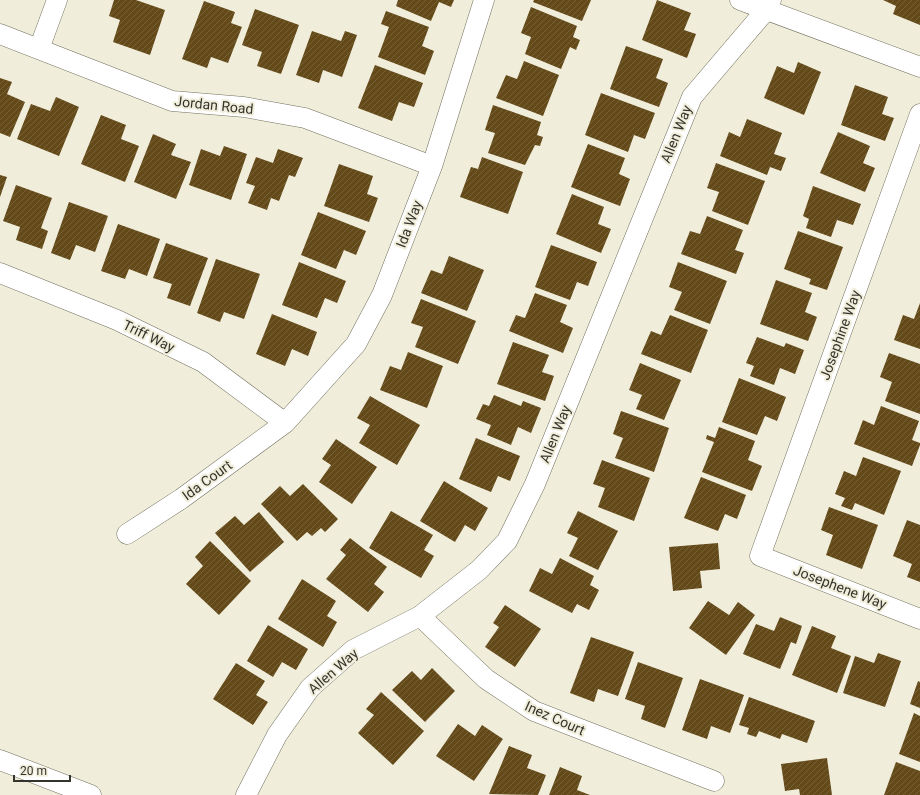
<svg xmlns="http://www.w3.org/2000/svg" width="920" height="795" font-family="Roboto,sans-serif">
	<style>
		.building { fill: url(#building-hatch) }
		.lines { fill: none; stroke-linecap: round; stroke-linejoin: round }
		.minor-casing { stroke: #72705f; stroke-width: 21 }
		.minor { stroke: #fff; stroke-width: 20 }
		.labels { text-anchor: middle; dominant-baseline: central; stroke-width: 4; stroke-linejoin: round; paint-order: stroke }
		.street-label { font-size: 14px; fill: #34332c; stroke: #f0eedb }
	</style>
	<defs>
		<pattern id="building-hatch" width="6" height="6" patternUnits="userSpaceOnUse"><rect width="6" height="6" fill="#644919"/><path d="M-1 1l2-2M0 6l6-6M5 7l2-2" fill="none" stroke="#77613a"/></pattern>
	</defs>
	<rect width="100%" height="100%" fill="#f0eedb"/>
	<path class="building" d="M 114,0 L 136,0 L 165,10 L 150,55 L 113,42 L 120,20 L 109,16 Z
		M 398,0 L 454,0 L 451,7 L 439,2 L 431,21 L 396,6 Z
		M 534,0 L 591,0 L 582,21 L 533,2 Z
		M 657,0 L 691,13 L 684,30 L 696,34 L 687,58 L 642,40 Z
		M 883,0 L 920,0 L 920,25 L 893,14 L 896,6 Z
		M 204,1 L 235,12 L 231,23 L 242,27 L 228,63 L 211,57 L 207,68 L 182,59 Z
		M 531,7 L 577,26 L 573,37 L 580,40 L 576,50 L 570,47 L 561,69 L 525,54 L 531,37 L 521,33 Z
		M 255,9 L 299,25 L 281,74 L 257,66 L 262,52 L 242,45 Z
		M 386,11 L 429,27 L 422,46 L 434,51 L 425,75 L 378,57 L 389,27 L 381,24 Z
		M 312,31 L 341,41 L 345,31 L 357,35 L 342,77 L 323,70 L 319,83 L 296,75 Z
		M 626,46 L 663,59 L 656,78 L 668,83 L 659,107 L 610,89 Z
		M 524,61 L 559,75 L 543,116 L 496,98 L 506,75 L 517,79 Z
		M 798,62 L 821,72 L 804,115 L 764,98 L 777,66 L 794,73 Z
		M 375,65 L 423,83 L 414,107 L 399,102 L 392,121 L 358,108 Z
		M 0,78 L 12,82 L 7,94 L 25,102 L 10,137 L 0,133 Z
		M 855,85 L 888,97 L 882,114 L 894,118 L 885,141 L 841,125 Z
		M 601,93 L 655,113 L 645,139 L 634,135 L 628,152 L 585,135 Z
		M 56,97 L 79,107 L 59,156 L 17,139 L 31,104 L 50,111 Z
		M 493,105 L 541,122 L 537,135 L 543,137 L 540,146 L 535,145 L 525,165 L 488,153 L 495,133 L 485,130 Z
		M 101,115 L 126,125 L 121,139 L 139,146 L 125,182 L 81,164 Z
		M 747,119 L 782,133 L 774,154 L 786,158 L 781,171 L 770,167 L 767,175 L 720,156 L 729,132 L 740,137 Z
		M 838,132 L 870,146 L 863,163 L 875,168 L 865,192 L 820,173 Z
		M 153,134 L 176,144 L 171,155 L 191,162 L 176,199 L 134,182 Z
		M 588,144 L 625,158 L 619,174 L 630,179 L 620,206 L 571,187 Z
		M 224,146 L 247,154 L 231,200 L 189,185 L 201,149 L 220,156 Z
		M 278,149 L 303,158 L 295,177 L 289,175 L 279,201 L 271,198 L 267,210 L 248,203 L 255,186 L 246,183 L 256,157 L 273,163 Z
		M 482,157 L 523,172 L 508,214 L 460,197 L 471,167 L 478,169 Z
		M 716,163 L 765,181 L 748,225 L 712,211 L 719,192 L 707,188 Z
		M 339,164 L 373,176 L 367,194 L 378,198 L 369,222 L 324,206 Z
		M 0,175 L 7,177 L 0,197 Z
		M 16,185 L 52,198 L 41,228 L 48,231 L 42,249 L 16,240 L 20,227 L 3,221 Z
		M 813,186 L 861,204 L 853,225 L 837,220 L 831,237 L 806,228 L 809,219 L 803,216 Z
		M 572,194 L 604,207 L 598,224 L 611,229 L 601,253 L 556,234 Z
		M 69,202 L 108,216 L 95,252 L 76,245 L 70,260 L 51,253 Z
		M 318,212 L 366,231 L 356,255 L 344,250 L 336,269 L 301,255 Z
		M 707,216 L 743,230 L 735,250 L 744,253 L 736,274 L 681,254 L 690,231 L 700,234 Z
		M 118,224 L 160,239 L 147,276 L 129,269 L 125,279 L 101,271 Z
		M 798,231 L 843,247 L 827,290 L 809,284 L 811,279 L 784,269 Z
		M 166,243 L 208,258 L 190,306 L 167,298 L 172,284 L 153,278 Z
		M 551,245 L 597,262 L 588,286 L 577,282 L 570,300 L 535,287 Z
		M 449,256 L 484,270 L 467,311 L 421,293 L 431,270 L 442,274 Z
		M 216,259 L 260,274 L 244,319 L 224,312 L 220,322 L 197,313 Z
		M 299,262 L 346,281 L 337,303 L 325,298 L 317,318 L 282,305 Z
		M 678,262 L 727,281 L 710,324 L 674,310 L 682,292 L 669,287 Z
		M 776,280 L 812,293 L 805,312 L 817,317 L 808,341 L 760,324 Z
		M 535,293 L 567,305 L 560,322 L 573,328 L 563,353 L 509,331 L 516,315 L 525,318 Z
		M 421,299 L 476,321 L 458,364 L 415,347 L 423,327 L 411,323 Z
		M 920,303 L 920,349 L 894,340 L 903,315 L 914,319 Z
		M 272,314 L 317,332 L 308,356 L 292,349 L 285,366 L 256,354 Z
		M 670,315 L 708,330 L 691,373 L 641,354 L 651,331 L 661,335 Z
		M 757,337 L 784,347 L 786,343 L 804,350 L 795,374 L 780,368 L 774,385 L 750,376 L 754,366 L 746,363 Z
		M 513,342 L 549,355 L 542,372 L 554,376 L 545,401 L 497,384 Z
		M 408,352 L 443,366 L 427,408 L 380,390 L 390,366 L 401,370 Z
		M 889,353 L 920,364 L 920,414 L 885,401 L 892,382 L 880,377 Z
		M 640,363 L 681,380 L 664,420 L 636,409 L 642,395 L 629,390 Z
		M 739,378 L 786,397 L 777,421 L 765,416 L 757,435 L 722,422 Z
		M 494,395 L 521,406 L 523,401 L 541,408 L 531,433 L 518,427 L 511,445 L 487,435 L 491,425 L 476,419 L 483,404 L 489,406 Z
		M 370,396 L 420,425 L 397,465 L 359,443 L 370,425 L 357,418 Z
		M 881,406 L 919,421 L 912,440 L 920,443 L 920,445 L 912,466 L 854,444 L 863,420 L 874,425 Z
		M 621,411 L 669,428 L 654,472 L 615,458 L 623,438 L 613,434 Z
		M 719,427 L 755,441 L 748,460 L 762,466 L 752,491 L 702,472 L 714,442 L 706,439 L 707,435 L 715,438 Z
		M 476,438 L 520,456 L 510,481 L 498,476 L 491,492 L 459,479 Z
		M 336,439 L 377,467 L 352,504 L 319,482 L 331,465 L 322,459 Z
		M 863,457 L 901,471 L 884,515 L 855,503 L 852,510 L 841,506 L 845,498 L 835,494 L 844,471 L 856,476 Z
		M 602,460 L 650,478 L 634,521 L 598,507 L 605,488 L 593,484 Z
		M 701,477 L 746,495 L 737,519 L 725,514 L 718,531 L 684,518 Z
		M 444,481 L 488,508 L 475,531 L 465,525 L 455,542 L 420,521 Z
		M 303,484 L 338,519 L 325,532 L 321,528 L 312,536 L 307,532 L 297,541 L 261,504 L 280,486 L 290,496 Z
		M 829,507 L 878,525 L 862,569 L 826,555 L 833,535 L 821,530 Z
		M 391,511 L 433,535 L 424,550 L 434,556 L 421,578 L 369,548 Z
		M 578,511 L 618,531 L 598,570 L 569,556 L 578,538 L 567,533 Z
		M 259,512 L 284,542 L 250,572 L 215,533 L 235,516 L 244,525 Z
		M 907,520 L 920,525 L 920,582 L 907,577 L 912,564 L 893,556 Z
		M 350,538 L 387,567 L 374,584 L 384,592 L 368,612 L 326,579 L 346,555 L 340,550 Z
		M 210,541 L 251,581 L 219,615 L 186,584 L 203,566 L 195,557 Z
		M 718,543 L 720,569 L 700,571 L 702,588 L 673,591 L 669,547 Z
		M 560,558 L 594,576 L 590,585 L 599,590 L 589,610 L 577,604 L 572,613 L 529,591 L 540,568 L 552,574 Z
		M 302,579 L 336,601 L 327,616 L 337,622 L 323,647 L 278,619 Z
		M 708,601 L 729,615 L 738,602 L 755,615 L 726,655 L 689,628 Z
		M 505,605 L 541,629 L 515,667 L 485,647 L 499,627 L 493,623 Z
		M 780,617 L 802,626 L 796,644 L 791,642 L 780,669 L 743,654 L 756,624 L 774,631 Z
		M 268,625 L 308,649 L 296,670 L 282,662 L 273,677 L 247,661 Z
		M 812,626 L 836,636 L 831,648 L 851,656 L 837,693 L 792,675 Z
		M 591,637 L 634,652 L 618,696 L 598,689 L 594,702 L 570,693 Z
		M 878,653 L 901,661 L 885,707 L 843,693 L 855,656 L 874,663 Z
		M 638,662 L 683,678 L 665,728 L 641,719 L 645,706 L 625,699 Z
		M 236,663 L 265,681 L 256,695 L 268,702 L 253,725 L 213,699 Z
		M 432,668 L 455,691 L 425,722 L 392,690 L 412,671 L 421,680 Z
		M 700,679 L 744,695 L 730,733 L 711,726 L 707,739 L 682,730 Z
		M 918,681 L 920,682 L 920,708 L 910,704 Z
		M 381,692 L 424,731 L 393,765 L 358,733 L 374,715 L 366,709 Z
		M 749,697 L 815,721 L 807,743 L 782,734 L 780,739 L 759,731 L 756,737 L 747,734 L 749,728 L 739,725 Z
		M 914,713 L 920,716 L 920,762 L 899,754 Z
		M 458,724 L 475,736 L 482,725 L 503,739 L 474,781 L 436,756 Z
		M 509,746 L 532,755 L 527,768 L 546,775 L 538,795 L 489,794 Z
		M 827,758 L 832,795 L 800,795 L 799,789 L 785,791 L 781,764 Z
		M 896,762 L 920,771 L 920,795 L 884,795 Z
		M 560,767 L 582,776 L 577,790 L 590,795 L 549,795 Z"/>
	<g class="lines">
		<g class="minor-casing">
			<path id="minor" d="M 740,0 L 920,67
				M 0,34 L 172,101 L 244,107 L 305,118 L 432,166
				M 39,49 L 57,0
				M 920,114 L 760,556 L 920,619
				M 0,273 L 117,320 L 203,362 L 285,423
				M 127,534 L 181,499 L 285,423 L 356,344 L 382,295 L 432,166 L 484,0
				M 420,616 L 486,679 L 534,711 L 714,781
				M 0,760 L 91,795
				M 246,795 L 277,735 L 310,688 L 353,650 L 420,616 L 479,570 L 507,541 L 535,484 L 692,97 L 766,10 L 771,0"/>
		</g>
		<use href="#minor" class="minor"/>
	</g>
	<g class="labels">
		<g class="street-label">
			<text transform="translate(214 105) rotate(6)">Jordan Road</text>
			<text transform="translate(676 134) rotate(-68)">Allen Way</text>
			<text transform="translate(409 224) rotate(-69)">Ida Way</text>
			<text transform="translate(840 335) rotate(-70)">Josephine Way</text>
			<text transform="translate(149 336) rotate(26)">Triff Way</text>
			<text transform="translate(555 434) rotate(-68)">Allen Way</text>
			<text transform="translate(207 480) rotate(-36)">Ida Court</text>
			<text transform="translate(840 587) rotate(21)">Josephene Way</text>
			<text transform="translate(333 671) rotate(-41)">Allen Way</text>
			<text transform="translate(555 718) rotate(24)">Inez Court</text>
		</g>
	</g>
	<path d="M14 775v6h56v-6" fill="none" stroke="#34332c" stroke-width="2"/>
	<text x="20" y="775" font-size="12" fill="#34332c" stroke="#f0eedb" stroke-width="3" paint-order="stroke">20 m</text>
</svg>
